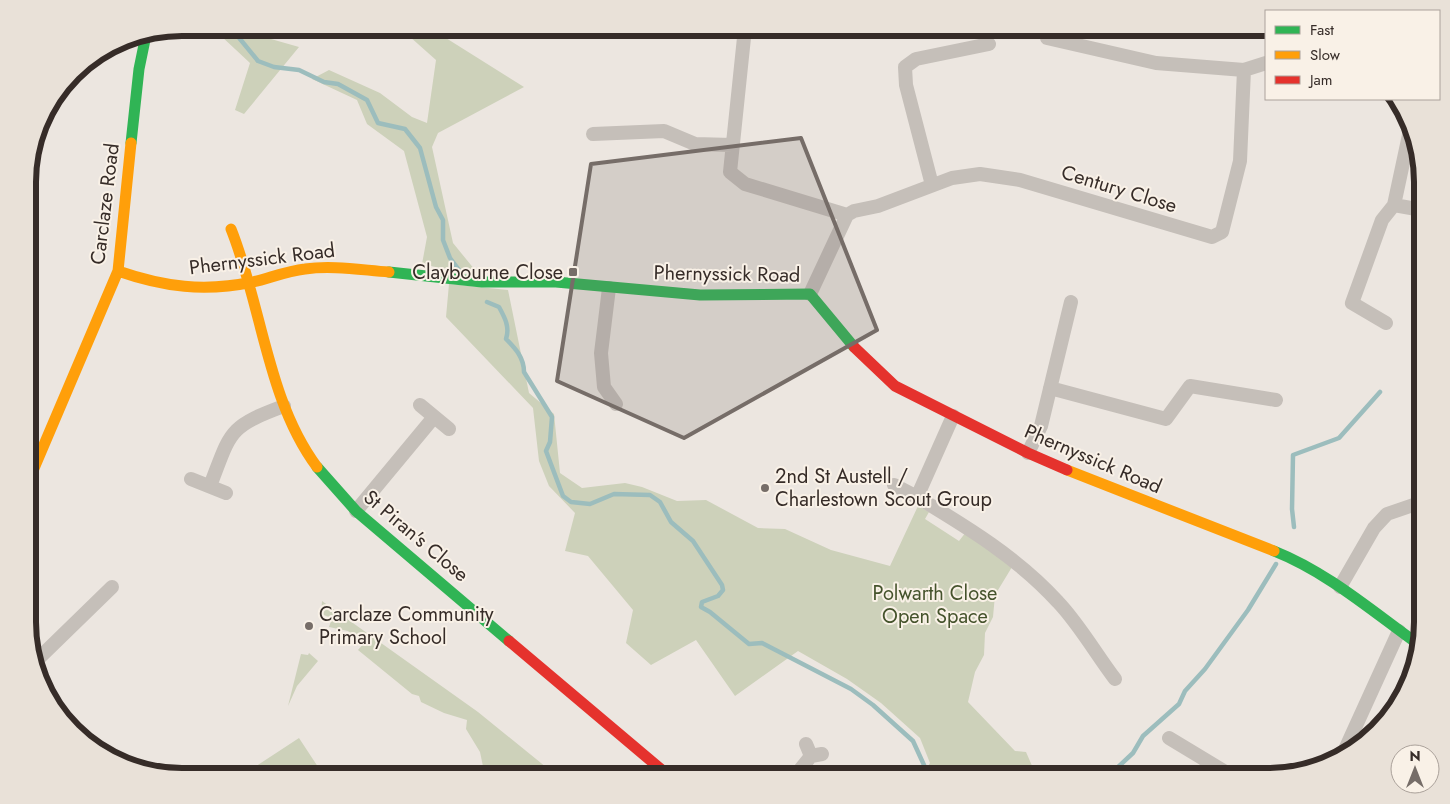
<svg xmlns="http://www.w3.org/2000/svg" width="1450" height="804" font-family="Jost,sans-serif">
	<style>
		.green { fill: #cdd1ba }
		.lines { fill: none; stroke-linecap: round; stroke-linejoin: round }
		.stream { stroke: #9cbdbd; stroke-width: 4.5 }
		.street { stroke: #c5bfb9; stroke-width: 14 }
		.fast { stroke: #30b455; stroke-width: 11 }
		.slow { stroke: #ff9f0a; stroke-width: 11 }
		.jam { stroke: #e5322d; stroke-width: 11 }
		.marked { fill: #766d68; fill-opacity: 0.2; stroke: #766d68; stroke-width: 4; stroke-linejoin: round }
		.poi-dot { fill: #766d68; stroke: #f9f1e7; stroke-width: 2 }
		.labels { text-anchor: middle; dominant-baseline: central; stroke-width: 4; stroke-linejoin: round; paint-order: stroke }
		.street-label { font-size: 20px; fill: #362c28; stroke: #f9f1e7 }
		.poi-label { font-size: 20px; fill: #362c28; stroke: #f9f1e7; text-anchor: start }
		.park-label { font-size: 20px; fill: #45532c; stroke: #f9f1e7 }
		.rim { fill: none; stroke: #362c28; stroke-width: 6 }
	</style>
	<rect width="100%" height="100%" fill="#ece6e0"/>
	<path class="green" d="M 219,28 L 267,28 L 264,37 L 299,47 L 244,114 L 235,110 L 250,63 L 220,35 Z
		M 421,28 L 430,28 L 524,87 L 438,133 L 432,147 L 453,243 L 475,270 L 440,268 L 422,264 L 427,237 L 404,151 L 367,124 L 357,100 L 312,79 L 329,70 L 380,93 L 412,117 L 427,123 L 436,60 L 409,36 Z
		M 449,284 L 508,290 L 529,393 L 554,414 L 560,473 L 582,488 L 625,483 L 642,487 L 677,501 L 706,500 L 758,528 L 785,529 L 831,550 L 890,566 L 918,506 L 929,512 L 925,519 L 959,541 L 966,532 L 1012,567 L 995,595 L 993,617 L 985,633 L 984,655 L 975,672 L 968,702 L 1015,751 L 1026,752 L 1033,768 L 1033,776 L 922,776 L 930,763 L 920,738 L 881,703 L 847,679 L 798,651 L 735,696 L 696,640 L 651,665 L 626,643 L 633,610 L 588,556 L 565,551 L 575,513 L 549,486 L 539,461 L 533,408 L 446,317 Z
		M 322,601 L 478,712 L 557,776 L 485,776 L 480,752 L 466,729 L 467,720 L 444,713 L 421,702 L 419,696 L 412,694 L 358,650 L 364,643 L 348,631 L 329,627 L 332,618 L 321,614 Z
		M 309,653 L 318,661 L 297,686 L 288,706 L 301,654 L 308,655 Z
		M 299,738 L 324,776 L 241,776 Z"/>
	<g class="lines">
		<path class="stream" d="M 231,28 L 258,61 L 274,67 L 299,70 L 324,82 L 338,84 L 367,100 L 378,123 L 405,129 L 420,148 L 436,207 L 443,220 L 443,240 L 450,258 L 459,270
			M 487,302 L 499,307 C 505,318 510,327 506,339 C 516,349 524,358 524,372 L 552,417 L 550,442 L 546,451 L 563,496 L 571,502 L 590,504 L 614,494 L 650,495 L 660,502 L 671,522 L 693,541 L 722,585 L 723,590 L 718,596 L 702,602 L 701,607 L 710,612 L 749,644 L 762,643 L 851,689 L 873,705 L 913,741 L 929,776
			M 1294,527 L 1292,509 L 1293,455 L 1339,438 L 1380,392
			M 1113,776 L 1117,768 L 1133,753 L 1143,736 L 1179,704 L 1185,691 L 1205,669 L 1248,610 L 1276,564"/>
		<path class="street" d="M 745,28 L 730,172 L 745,184 L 847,215
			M 1047,38 L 1156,63 L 1244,70 L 1266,63
			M 593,134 L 664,131 L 695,144 L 732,145
			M 932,185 L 906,85 L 905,67 L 916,59 L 989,44
			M 1394,205 L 1409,135
			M 609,288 L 601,353 L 604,387 L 616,404
			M 810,294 L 847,215 L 854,211 L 878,206 L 952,178 L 980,174 L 1020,180 L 1212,237 L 1222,232 L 1240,161 L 1244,70
			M 1386,323 L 1352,303 L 1382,220 L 1394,205 L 1422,210
			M 1050,388 L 1166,419 L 1190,386 L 1276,400
			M 420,405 L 449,429
			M 953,416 L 917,497 C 967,527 1018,558 1058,602 C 1079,624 1096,654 1115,679
			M 1028,453 L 1041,426 L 1071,302
			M 191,479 L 226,493
			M 894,485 L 917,497
			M 210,486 C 231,432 227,427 284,406
			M 356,511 L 434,417
			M 1340,587 L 1374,528 L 1387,514 L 1422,502
			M 36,661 L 112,587
			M 1169,738 L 1232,776
			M 806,744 L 811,756 L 822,754
			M 1343,754 L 1399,631
			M 795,776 L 811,756"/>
		<path class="fast" d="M 131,143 L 139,69 L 146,35
			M 389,272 L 482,282 L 556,282 L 700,295 L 810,294 L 854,347
			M 317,467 L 356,511 L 509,641
			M 1274,551 C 1327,572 1372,611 1418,644"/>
		<path class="slow" d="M 231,229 C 262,306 267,400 317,467
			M 118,271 C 164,287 204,292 253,282 C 270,278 287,271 305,269 C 332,265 361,270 389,272
			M 1067,470 L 1274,551
			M 29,480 L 118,271 L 131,143"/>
		<path class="jam" d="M 854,347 L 895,386 L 1028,453 L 1067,470
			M 509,641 L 669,776"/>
	</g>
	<path class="marked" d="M 801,138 L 877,330 L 684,438 L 557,381 L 591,164 Z"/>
	<g class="poi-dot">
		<rect x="568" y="267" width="10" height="10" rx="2.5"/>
		<circle cx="765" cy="488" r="5"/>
		<circle cx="309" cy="626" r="5"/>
	</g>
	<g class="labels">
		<g class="street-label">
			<text transform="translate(1119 189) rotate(17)">Century Close</text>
			<text transform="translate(105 204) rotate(-83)">Carclaze Road</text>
			<text transform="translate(262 259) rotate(-7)">Phernyssick Road</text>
			<text transform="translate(727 274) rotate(1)">Phernyssick Road</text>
			<text transform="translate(1093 459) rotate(23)">Phernyssick Road</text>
			<text transform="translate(416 536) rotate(40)">St Piran's Close</text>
		</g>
		<g class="poi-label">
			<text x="563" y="272" text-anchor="end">Claybourne Close</text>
			<text x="775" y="476">2nd St Austell /<tspan x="775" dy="23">Charlestown Scout Group</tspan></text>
			<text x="319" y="614">Carclaze Community<tspan x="319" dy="23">Primary School</tspan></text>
		</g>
		<g class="park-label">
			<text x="935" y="593">Polwarth Close<tspan x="935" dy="23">Open Space</tspan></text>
		</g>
	</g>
	<path d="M0 0H1450V804H0ZM182 36H1268A146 146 0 0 1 1414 182V622A146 146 0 0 1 1268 768H182A146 146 0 0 1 36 622V182A146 146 0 0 1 182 36Z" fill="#e9e1d8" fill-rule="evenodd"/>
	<path class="rim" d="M182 36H1268A146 146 0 0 1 1414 182V622A146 146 0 0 1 1268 768H182A146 146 0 0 1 36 622V182A146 146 0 0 1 182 36Z"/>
	<rect x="1265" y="10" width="175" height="90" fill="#f9f1e7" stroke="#aba29b"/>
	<rect x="1275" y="26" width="25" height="8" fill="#30b455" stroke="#aba29b"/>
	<text x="1310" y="35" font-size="15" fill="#362c28">Fast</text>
	<rect x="1275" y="51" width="25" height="8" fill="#ff9f0a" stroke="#aba29b"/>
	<text x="1310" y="60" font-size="15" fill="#362c28">Slow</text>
	<rect x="1275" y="76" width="25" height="8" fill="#e5322d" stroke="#aba29b"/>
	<text x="1310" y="85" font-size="15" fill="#362c28">Jam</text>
	<g transform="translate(1415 769)"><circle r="24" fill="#f9f1e7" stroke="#aba29b"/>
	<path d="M0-4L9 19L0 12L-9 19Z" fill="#766d68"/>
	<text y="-8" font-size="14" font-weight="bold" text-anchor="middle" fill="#362c28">N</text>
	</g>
</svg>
